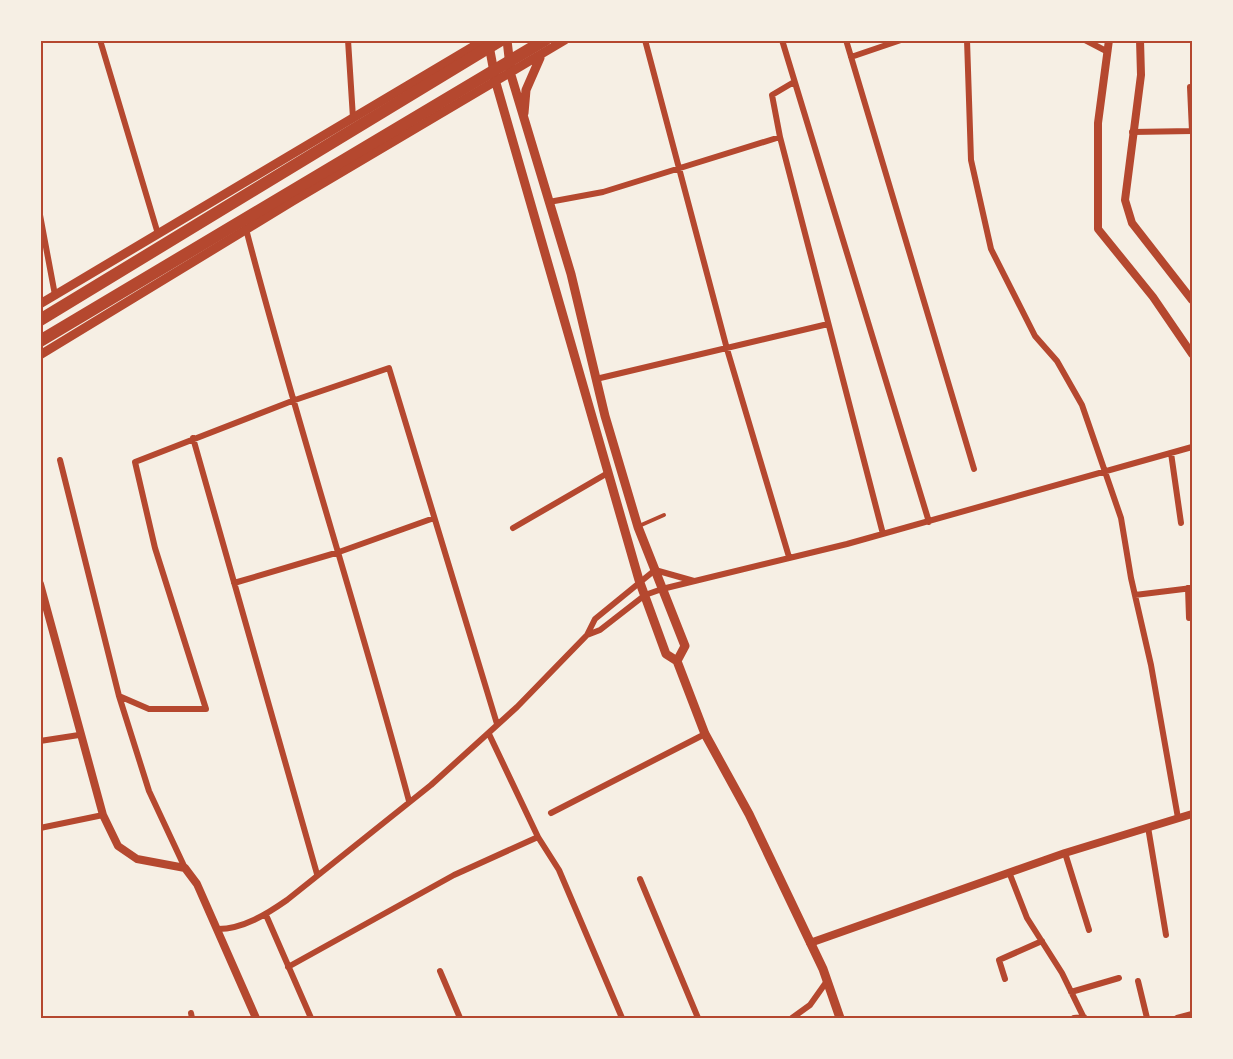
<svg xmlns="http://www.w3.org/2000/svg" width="1233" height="1059" font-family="'Fira Sans Condensed',sans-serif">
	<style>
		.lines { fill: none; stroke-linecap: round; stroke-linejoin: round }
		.service { stroke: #b5482f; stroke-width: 4 }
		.minor { stroke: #b5482f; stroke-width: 6 }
		.tertiary { stroke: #b5482f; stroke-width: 8 }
		.secondary { stroke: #b5482f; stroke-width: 9 }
		.trunk { stroke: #b5482f; stroke-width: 12 }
		.neatline { fill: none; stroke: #b5482f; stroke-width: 2 }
	</style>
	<rect width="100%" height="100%" fill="#f6efe4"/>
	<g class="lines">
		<path class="service" d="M 639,526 L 664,515"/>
		<path class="minor" d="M 100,40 L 158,234
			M 348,40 L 353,118
			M 645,40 L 727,349 L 789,557
			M 782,40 L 929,522
			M 846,40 L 974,469
			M 967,40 L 971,160 L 991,249 L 1035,336 L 1057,361 L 1082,405 L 1121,518 L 1131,578 L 1151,665 L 1178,818
			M 1085,40 L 1108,52
			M 851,57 L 901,40
			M 794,82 L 772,95 L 780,137 L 883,534
			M 1190,87 L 1192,131
			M 1132,132 L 1192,131
			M 549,202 L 603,192 L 780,137
			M 40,215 L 55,295
			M 246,229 C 296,421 358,610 409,801
			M 596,379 L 828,324
			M 193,438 L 317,874
			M 1171,453 L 1181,523
			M 60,460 L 119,696 L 149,791 L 185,868
			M 513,528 L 606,474
			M 234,583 L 339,552 L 434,518
			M 1188,588 L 1189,618
			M 1135,595 L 1192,588
			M 587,635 L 595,619 L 655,570 L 694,581
			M 119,696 L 149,709 L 206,709 L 155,548 L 135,462 L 292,401 L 389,368 L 497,724
			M 489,734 L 538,837 L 559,870 L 622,1018
			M 40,741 L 79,735
			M 551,813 L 705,734
			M 1148,827 L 1166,935
			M 40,828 L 103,815
			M 1065,853 L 1089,930
			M 1009,872 L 1027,918 L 1062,973 L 1084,1018
			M 640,879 L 698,1018
			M 266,915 L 311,1018
			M 218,929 C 243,929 267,914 287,900 L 431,785 L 517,707 L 587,635 L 600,630 L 645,595 L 662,589 L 847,544 L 1192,447
			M 288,967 L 454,875 L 538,837
			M 440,971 L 460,1018
			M 1005,979 L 999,960 L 1042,941
			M 1138,981 L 1147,1018
			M 1071,992 L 1119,978
			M 191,1013 L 192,1018
			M 792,1018 L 810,1005 L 827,981
			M 1074,1018 L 1084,1017
			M 1177,1018 L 1192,1014"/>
		<path class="tertiary" d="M 1109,40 L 1098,123 L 1098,229 L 1153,297 L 1192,354
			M 1140,40 L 1141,75 L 1125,200 L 1132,223 L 1192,300
			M 40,584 L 103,815 L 118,846 L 137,859 L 185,868 L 197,884 L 256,1018
			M 810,943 L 1065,853 L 1192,814"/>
		<path class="secondary" d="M 488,40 L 496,83 L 639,580 L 666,654 L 677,661 L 705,734 L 749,814 L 823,969 L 840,1018
			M 507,40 L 511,75 L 571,274 L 605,416 L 638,527 L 685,646 L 677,661
			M 524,113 L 526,90 L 540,58
			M 40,304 L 484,40
			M 40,355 L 293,201 L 565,40"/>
		<path class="trunk" d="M 40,320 L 501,40
			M 40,341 L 545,40"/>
	</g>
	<rect width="1233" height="1059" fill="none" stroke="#f6efe4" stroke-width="84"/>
	<rect x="42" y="42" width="1149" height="975" class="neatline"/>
</svg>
